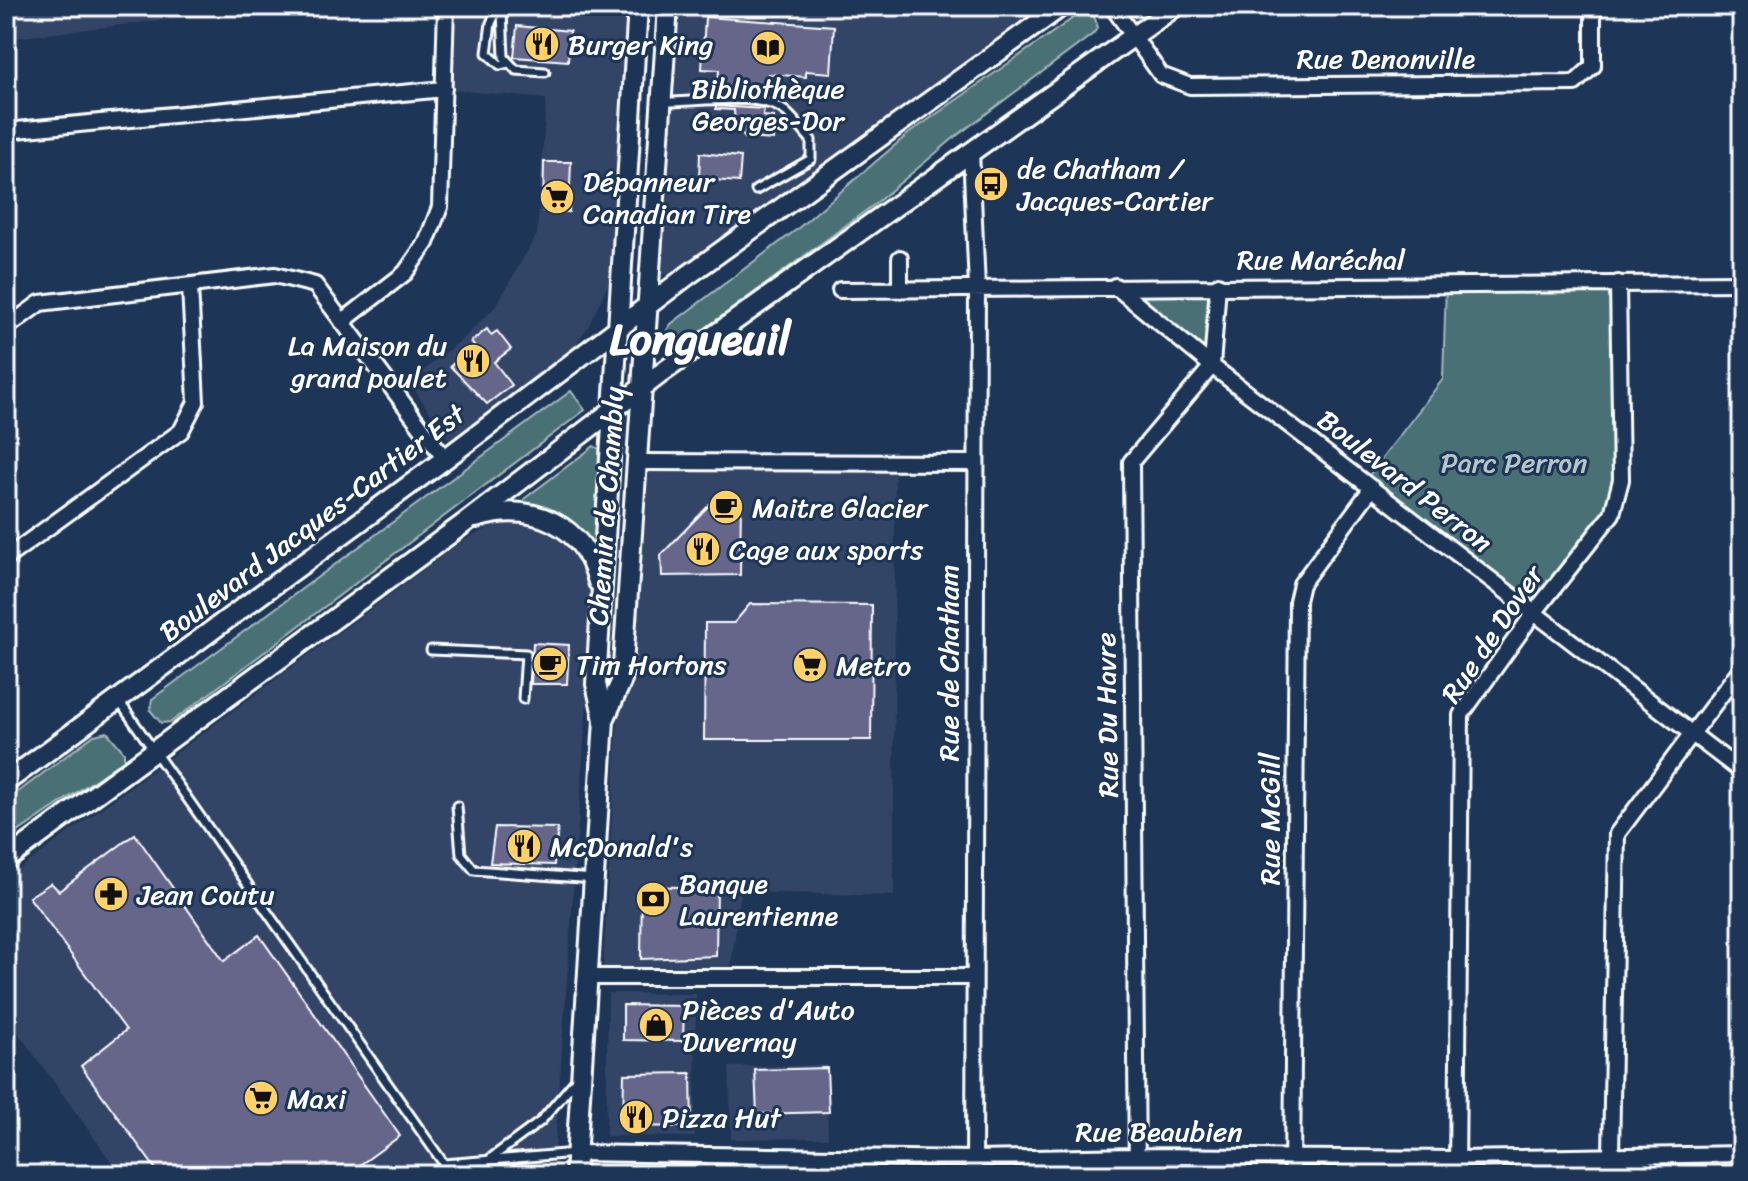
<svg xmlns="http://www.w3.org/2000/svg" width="1748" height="1181" font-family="Sriracha,sans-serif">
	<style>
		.built { fill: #346 }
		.green { fill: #497175; stroke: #a4b8ba; stroke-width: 2 }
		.building { fill: #65668a; stroke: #fff; stroke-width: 2 }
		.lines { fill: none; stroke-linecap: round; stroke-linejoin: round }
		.service-casing { stroke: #fff; stroke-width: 13 }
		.minor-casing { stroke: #fff; stroke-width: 20 }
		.secondary-casing { stroke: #fff; stroke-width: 24 }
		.service { stroke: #1d3557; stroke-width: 7 }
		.minor { stroke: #1d3557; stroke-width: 14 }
		.secondary { stroke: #1d3557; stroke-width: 18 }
		.labels { text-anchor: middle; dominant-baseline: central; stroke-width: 6; stroke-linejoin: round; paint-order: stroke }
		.poi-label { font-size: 28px; fill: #fff; stroke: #1d3557; text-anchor: start }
		.street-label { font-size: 28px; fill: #fff; stroke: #1d3557 }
		.park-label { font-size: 28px; fill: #b6c6c8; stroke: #1d3557 }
		.town-label { font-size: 44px; font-weight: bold; fill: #fff; stroke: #1d3557 }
	</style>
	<rect width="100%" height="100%" fill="#1d3557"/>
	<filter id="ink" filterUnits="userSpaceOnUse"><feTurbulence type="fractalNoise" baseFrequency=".0125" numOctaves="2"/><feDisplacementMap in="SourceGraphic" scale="16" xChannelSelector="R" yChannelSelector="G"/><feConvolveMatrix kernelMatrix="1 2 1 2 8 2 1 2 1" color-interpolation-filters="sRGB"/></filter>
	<g filter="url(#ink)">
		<path class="built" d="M 6,6 L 279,6 L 6,39 Z
			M 446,6 L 638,6 L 625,225 L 611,278 L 589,325 L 568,356 L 449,440 L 409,382 L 465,337 L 496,306 L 537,234 L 546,99 L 444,89 Z
			M 668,6 L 1062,6 L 687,276 L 664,275 L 651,263 Z
			M 649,467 L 895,470 L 894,896 L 741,892 L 731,966 L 603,967 L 618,717 L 634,683 Z
			M 524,521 L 550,528 L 572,542 L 595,589 L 553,1175 L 121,1175 L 6,1016 L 6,879 L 461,542 L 498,523 Z
			M 608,993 L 696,994 L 695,1137 L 606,1136 Z
			M 826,1065 L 828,1138 L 731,1139 L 729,1067 Z
			M 1539,1169 L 1742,1170 L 1742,1175 L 1539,1175 Z"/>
		<path class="green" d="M 1083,11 L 1092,11 L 1098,27 L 1093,34 L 955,137 L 875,204 L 688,341 L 678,344 L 669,341 L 667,330 L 671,324 L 796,230 L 908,134 Z
			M 1618,283 L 1621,480 L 1612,514 L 1534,613 L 1364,482 L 1443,379 L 1446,284 Z
			M 1218,285 L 1212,366 L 1115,286 Z
			M 571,391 L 585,410 L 189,709 L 171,722 L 161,723 L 150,710 L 152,699 Z
			M 594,446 L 601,450 L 597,552 L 580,536 L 524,505 L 524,499 Z
			M 107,732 L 124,752 L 124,760 L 6,840 L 6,801 L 94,735 Z"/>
		<path class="building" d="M 705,17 L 834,26 L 831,73 L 806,71 L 806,77 L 768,74 L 765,96 L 717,93 L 719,70 L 702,69 Z
			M 517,26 L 570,31 L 568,61 L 514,57 Z
			M 716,106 L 764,109 L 763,116 L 774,117 L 773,140 L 745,138 L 735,125 L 734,110 L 716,109 Z
			M 700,153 L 741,157 L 739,182 L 699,179 Z
			M 544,162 L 571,162 L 569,212 L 543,211 Z
			M 487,329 L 491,335 L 497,331 L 511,349 L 494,362 L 512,385 L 487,404 L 450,366 L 475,347 L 471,342 Z
			M 716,498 L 741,499 L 740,575 L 662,576 L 661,555 Z
			M 750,604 L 872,605 L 871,740 L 704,740 L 705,623 L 734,623 Z
			M 533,643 L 569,645 L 567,684 L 531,684 Z
			M 495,827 L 558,828 L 554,865 L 490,863 Z
			M 135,834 L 224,961 L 259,935 L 400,1136 L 346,1175 L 160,1175 L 81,1066 L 126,1030 L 29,897 L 51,883 L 59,891 Z
			M 642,886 L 717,888 L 716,956 L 641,959 Z
			M 623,1005 L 684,1006 L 683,1041 L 623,1040 Z
			M 827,1068 L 829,1112 L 757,1114 L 755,1070 Z
			M 691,1073 L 692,1127 L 623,1126 L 624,1074 Z"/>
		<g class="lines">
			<g class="service-casing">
				<path id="service" d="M 525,7 L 502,11 L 504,57 L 516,70 L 545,72
					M 502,11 L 496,13 L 491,23 L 487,53 L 500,65 L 508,63
					M 663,102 C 696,103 759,90 786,112 C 795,120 803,131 811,140 L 811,159 L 756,190
					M 431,650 L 526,654 L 523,699
					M 119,701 L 444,1164 L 576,1153
					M 457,806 L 461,854 L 474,870 L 594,879
					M 491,1158 L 541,1121 L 575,1081"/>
			</g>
			<g class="minor-casing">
				<path id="minor" d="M 1112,6 L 1161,75 L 1190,86 L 1575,83 L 1593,66 L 1593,6
					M 6,131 L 444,89
					M 971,151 L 977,288 L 974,1175
					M 1115,286 L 1212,366 L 1742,772
					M 840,290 L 1742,283
					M 900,290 L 900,258
					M 342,322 L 405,273 L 426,243 L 440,207 L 446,6
					M 6,328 L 40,303 L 275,275 L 315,285 L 445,459
					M 638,462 L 975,463
					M 6,558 L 181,431 L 196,402 L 190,287
					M 588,977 L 973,977
					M 577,1153 L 974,1159 L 1137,1156 L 1457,1159 L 1742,1154
					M 1611,1155 L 1617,834 L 1742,667
					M 1137,1175 L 1131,462 L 1212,366 L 1218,285
					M 1292,1175 L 1297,601 L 1301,584 L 1372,488
					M 1457,1175 L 1461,715 L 1534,613 L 1612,514 L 1621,480 L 1618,283"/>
			</g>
			<g class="secondary-casing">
				<path id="secondary" d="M 476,518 C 532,501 584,524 598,582
					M 604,720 L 622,680 L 668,6
					M 6,782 L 445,459 L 687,276 L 1062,6
					M 6,860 L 466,522 L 660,374 L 1176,6
					M 575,1175 L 604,720 L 596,684 L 638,6"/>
			</g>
			<use href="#service" class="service"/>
			<use href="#minor" class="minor"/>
			<use href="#secondary" class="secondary"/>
		</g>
	</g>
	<defs>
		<g id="restaurant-disc" transform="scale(1.8)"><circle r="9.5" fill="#ffd166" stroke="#1d3557"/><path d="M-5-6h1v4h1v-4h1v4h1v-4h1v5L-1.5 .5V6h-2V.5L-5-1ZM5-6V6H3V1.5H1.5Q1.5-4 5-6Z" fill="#111"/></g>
		<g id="library-disc" transform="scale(1.8)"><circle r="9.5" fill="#ffd166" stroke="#1d3557"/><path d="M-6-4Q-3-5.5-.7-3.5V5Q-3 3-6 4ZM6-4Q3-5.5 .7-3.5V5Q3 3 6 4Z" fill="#111"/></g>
		<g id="bus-disc" transform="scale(1.8)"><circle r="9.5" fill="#ffd166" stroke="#1d3557"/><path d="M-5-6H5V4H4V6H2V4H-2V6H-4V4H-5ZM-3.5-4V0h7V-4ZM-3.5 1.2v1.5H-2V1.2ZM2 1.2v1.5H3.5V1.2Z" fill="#111"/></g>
		<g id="supermarket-disc" transform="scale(1.8)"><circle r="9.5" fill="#ffd166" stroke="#1d3557"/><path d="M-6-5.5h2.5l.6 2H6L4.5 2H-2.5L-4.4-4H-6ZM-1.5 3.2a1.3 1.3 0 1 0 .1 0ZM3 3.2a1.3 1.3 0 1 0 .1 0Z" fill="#111"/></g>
		<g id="cafe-disc" transform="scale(1.8)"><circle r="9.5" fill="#ffd166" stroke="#1d3557"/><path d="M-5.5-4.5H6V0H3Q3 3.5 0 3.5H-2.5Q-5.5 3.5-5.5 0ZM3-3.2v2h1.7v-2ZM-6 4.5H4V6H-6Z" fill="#111"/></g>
		<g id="pharmacy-disc" transform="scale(1.8)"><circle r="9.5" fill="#ffd166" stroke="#1d3557"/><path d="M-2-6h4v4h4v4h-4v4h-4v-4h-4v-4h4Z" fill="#111"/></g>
		<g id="bank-disc" transform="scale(1.8)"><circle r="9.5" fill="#ffd166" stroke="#1d3557"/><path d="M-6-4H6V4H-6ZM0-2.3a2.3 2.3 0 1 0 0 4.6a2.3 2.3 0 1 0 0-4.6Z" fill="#111"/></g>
		<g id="shop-disc" transform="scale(1.8)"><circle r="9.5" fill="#ffd166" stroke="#1d3557"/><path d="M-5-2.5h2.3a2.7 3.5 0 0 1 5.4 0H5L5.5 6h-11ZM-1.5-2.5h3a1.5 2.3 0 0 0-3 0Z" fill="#111"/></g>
	</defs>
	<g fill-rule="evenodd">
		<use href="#restaurant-disc" x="542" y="44"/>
		<use href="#library-disc" x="768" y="48"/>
		<use href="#bus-disc" x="991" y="184"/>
		<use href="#supermarket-disc" x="557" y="197"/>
		<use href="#restaurant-disc" x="473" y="361"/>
		<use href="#cafe-disc" x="726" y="507"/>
		<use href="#restaurant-disc" x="703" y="549"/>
		<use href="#cafe-disc" x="550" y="664"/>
		<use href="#supermarket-disc" x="810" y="665"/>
		<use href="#restaurant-disc" x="524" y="846"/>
		<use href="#pharmacy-disc" x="111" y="894"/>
		<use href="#bank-disc" x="653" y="899"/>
		<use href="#shop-disc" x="656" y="1025"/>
		<use href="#supermarket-disc" x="261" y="1098"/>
		<use href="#restaurant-disc" x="636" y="1117"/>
	</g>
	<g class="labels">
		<g class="poi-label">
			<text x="568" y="44">Burger King</text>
			<text x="768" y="88" text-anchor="middle">Bibliothèque<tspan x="768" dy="32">Georges-Dor</tspan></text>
			<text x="1017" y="168">de Chatham /<tspan x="1017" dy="32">Jacques-Cartier</tspan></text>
			<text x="583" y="181">Dépanneur<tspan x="583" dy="32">Canadian Tire</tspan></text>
			<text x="447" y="345" text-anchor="end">La Maison du<tspan x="447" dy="32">grand poulet</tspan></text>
			<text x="752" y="507">Maitre Glacier</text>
			<text x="729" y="549">Cage aux sports</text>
			<text x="576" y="664">Tim Hortons</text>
			<text x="836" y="665">Metro</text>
			<text x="550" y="846">McDonald's</text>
			<text x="679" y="883">Banque<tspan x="679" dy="32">Laurentienne</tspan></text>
			<text x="137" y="894">Jean Coutu</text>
			<text x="682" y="1009">Pièces d'Auto<tspan x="682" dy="32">Duvernay</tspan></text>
			<text x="287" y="1098">Maxi</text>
			<text x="662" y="1117">Pizza Hut</text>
		</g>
		<g class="street-label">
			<text x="1386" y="58">Rue Denonville</text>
			<text x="1321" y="259">Rue Maréchal</text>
			<text transform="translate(1405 481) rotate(38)">Boulevard Perron</text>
			<text transform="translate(606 506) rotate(-86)">Chemin de Chambly</text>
			<text transform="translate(312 523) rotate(-37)">Boulevard Jacques-Cartier Est</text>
			<text transform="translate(1492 634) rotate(-56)">Rue de Dover</text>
			<text transform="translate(948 663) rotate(-90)">Rue de Chatham</text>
			<text transform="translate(1107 715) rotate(-91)">Rue Du Havre</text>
			<text transform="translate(1269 819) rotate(-90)">Rue McGill</text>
			<text x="1159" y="1131">Rue Beaubien</text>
		</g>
		<g class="park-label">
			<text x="1514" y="462">Parc Perron</text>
		</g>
		<g class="town-label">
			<text x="700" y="339">Longueuil</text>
		</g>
	</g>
	<rect width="1748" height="1181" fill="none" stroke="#1d3557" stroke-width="32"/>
	<rect x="16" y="16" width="1716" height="1149" fill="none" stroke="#fff" stroke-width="3" filter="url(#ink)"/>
</svg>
